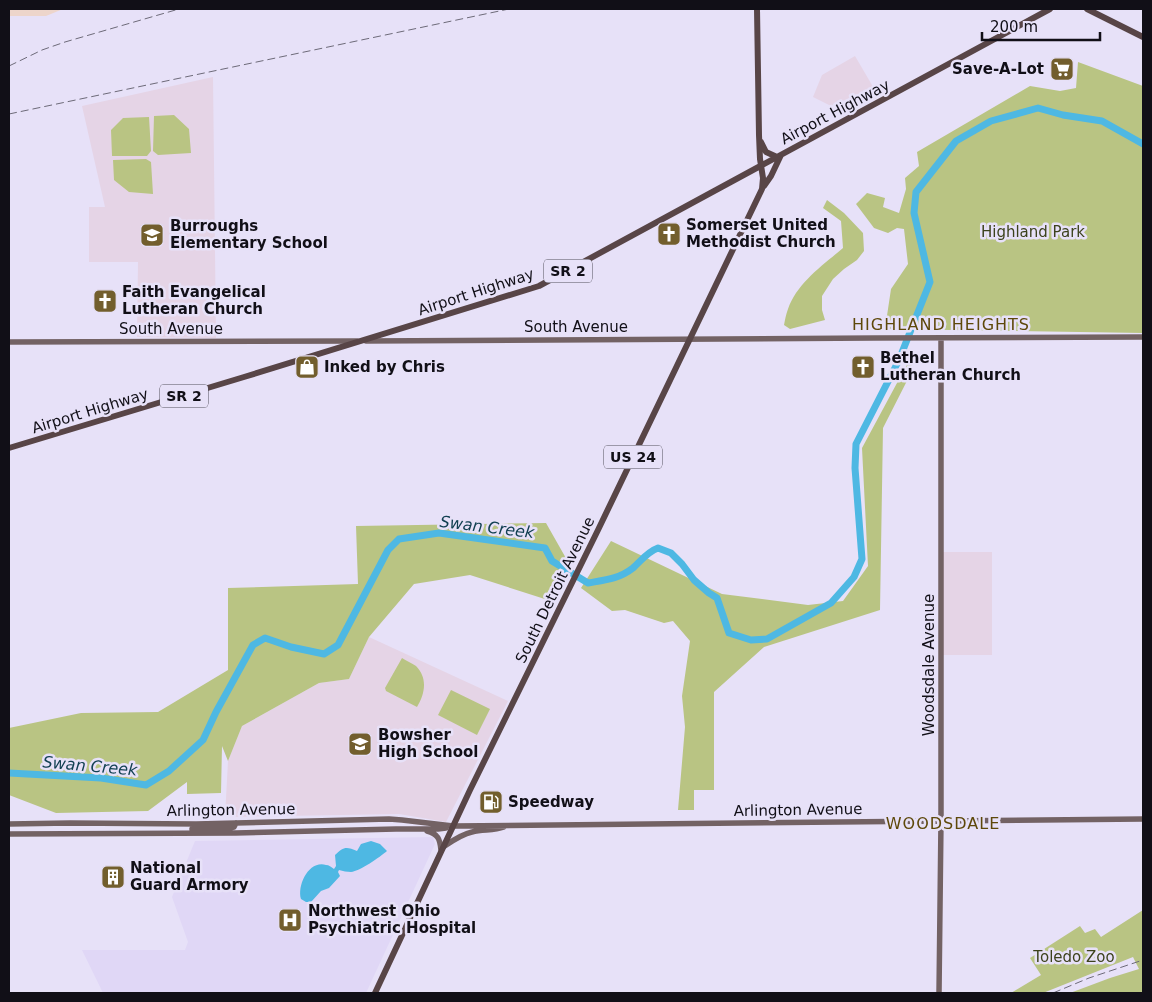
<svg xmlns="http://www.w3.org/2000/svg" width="1152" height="1002" font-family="'DejaVu Sans',sans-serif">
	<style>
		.built { fill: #e0d7f6 }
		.industrial { fill: #edd5cb }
		.education { fill: #e5d4e6 }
		.green { fill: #b9c483 }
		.water { fill: #4eb8e3 }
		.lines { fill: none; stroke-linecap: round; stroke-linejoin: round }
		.river { stroke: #4eb8e3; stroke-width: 7 }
		.secondary { stroke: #736264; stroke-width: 5.5 }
		.primary { stroke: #584547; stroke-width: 6 }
		.rail { stroke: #6d6a78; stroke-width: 1; stroke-dasharray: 8 4; stroke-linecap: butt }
		.labels { text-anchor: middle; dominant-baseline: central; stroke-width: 5; stroke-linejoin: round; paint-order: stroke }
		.shield { fill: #e7e1f8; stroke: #514e5a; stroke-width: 1 }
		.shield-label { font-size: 14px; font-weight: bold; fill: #110f17 }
		.poi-label { font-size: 15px; font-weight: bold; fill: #110f17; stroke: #e7e1f8; text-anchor: start }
		.street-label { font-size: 15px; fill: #110f17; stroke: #e7e1f8 }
		.park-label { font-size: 15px; fill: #3c421c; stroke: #e7e1f8 }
		.neighbourhood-label { font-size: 16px; letter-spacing: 1px; fill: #5e480a; stroke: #e7e1f8 }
		.water-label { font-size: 16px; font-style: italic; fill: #124052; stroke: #e7e1f8 }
	</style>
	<rect width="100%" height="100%" fill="#e7e1f8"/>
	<path class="built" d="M 433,837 L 435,844 L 366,993 L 103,993 L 82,950 L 185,950 L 188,942 L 172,897 L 195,841 Z"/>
	<path class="industrial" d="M 9,9 L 63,9 L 46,16 L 9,16 Z"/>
	<path class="education" d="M 855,56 L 879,97 L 857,107 L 852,97 L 831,106 L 813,97 L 822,75 Z
		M 213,77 L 216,338 L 137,337 L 138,262 L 89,262 L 89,207 L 105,207 L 82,106 Z
		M 942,552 L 992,552 L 992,655 L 941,655 Z
		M 369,637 L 508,701 L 446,822 L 399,814 L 225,817 L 228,761 L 242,726 L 319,683 L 349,679 Z"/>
	<path class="green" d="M 1078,62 L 1143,86 L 1143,333 L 885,329 L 891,289 L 908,264 L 904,229 L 897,228 L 888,233 L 874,228 L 856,204 L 867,193 L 885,198 L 883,207 L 899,213 L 906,189 L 905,178 L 919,166 L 917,152 L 1030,86 L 1060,91 L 1076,88 Z
		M 174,115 L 189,129 L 191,153 L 158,155 L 153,151 L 154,116 Z
		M 149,117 L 151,151 L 147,156 L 112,156 L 111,130 L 123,118 Z
		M 146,159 L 151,162 L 153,194 L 129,192 L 114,180 L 113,160 Z
		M 827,200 L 844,213 L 863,233 L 864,251 L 857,260 L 844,269 L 833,279 L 822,296 L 822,310 L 825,320 L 790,329 L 784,325 C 785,320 786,314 788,309 C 797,283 823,265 843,248 L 841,221 L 823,208 Z
		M 911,357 L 912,371 L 883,428 L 880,610 L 764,647 L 714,692 L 714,790 L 694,790 L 694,810 L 678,810 L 685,727 L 682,696 L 690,641 L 673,621 L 664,623 L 625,610 L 612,611 L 581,588 L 611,541 L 722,594 L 808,605 L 843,601 L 868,566 L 862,448 Z
		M 546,523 L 567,560 L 551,601 L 470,575 L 414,584 L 369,637 L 349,679 L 319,683 L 242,726 L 228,761 L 222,746 L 221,793 L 187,794 L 187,782 L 148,811 L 56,813 L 9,795 L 9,728 L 81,713 L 158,712 L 228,670 L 228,588 L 358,584 L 356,526 Z
		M 402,658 C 406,661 412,663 416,666 C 428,678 425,694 417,707 L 386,691 L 385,688 Z
		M 451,690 L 490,709 L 477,735 L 438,715 Z
		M 1143,910 L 1143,993 L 1070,993 L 1110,978 L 1139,969 L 1133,957 L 1043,993 L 1011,993 L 1041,975 L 1030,958 L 1080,926 L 1085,933 L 1095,929 L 1101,937 Z"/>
	<path class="water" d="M 371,841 L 380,844 L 387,851 C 380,857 360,871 351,872 C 347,872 343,871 339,870 L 338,872 L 340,876 L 329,888 L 321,891 L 311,902 L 306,902 L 301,899 C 297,885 309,860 326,865 C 329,865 331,867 334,869 L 336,866 L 335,855 C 343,847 346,846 357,851 L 361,844 Z"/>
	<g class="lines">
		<path class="river" d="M 9,773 L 101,778 L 146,785 L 169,771 L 203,740 L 216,712 L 253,645 L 265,638 L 291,647 L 324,654 L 338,645 L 388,550 L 399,539 L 439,533 L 545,548 L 552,561 L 588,583 C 605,580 619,579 633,568 C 641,561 647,552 658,548 L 671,553 L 682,564 L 694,580 L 709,593 L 717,598 L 729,633 L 751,640 L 767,639 L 831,603 L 854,577 L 862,559 L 855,468 L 856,444 L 899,360 L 930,282 L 914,213 L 916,192 L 956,141 L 991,121 L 1038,108 L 1063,115 L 1102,121 L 1143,144"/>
		<path class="secondary" d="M 366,341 L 875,338 L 1143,337
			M 9,342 L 357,341
			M 9,824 L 70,823 L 196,824 L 389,819 L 402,820 L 453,826 L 1143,819
			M 192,829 L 229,828 L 234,827 L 236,823
			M 427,831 C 438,834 440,839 441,850
			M 9,834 L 236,833 L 396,829 L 438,829 L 446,828
			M 443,847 C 452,841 462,834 472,832 C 483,829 493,831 504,827
			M 939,993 L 941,821 L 941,338"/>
		<path class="primary" d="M 1087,9 L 1143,37
			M 761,142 L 766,152 L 777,157
			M 764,186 L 771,176 L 781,155
			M 9,448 L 244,377 L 539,286 L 1050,9
			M 375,993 L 470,790 L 598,530 L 762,189 L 763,178 L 760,159 L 759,135 L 757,9"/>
		<path class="rail" d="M 9,66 L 42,50 L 65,42 L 179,9
			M 9,114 L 509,9
			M 1053,993 L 1089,978 L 1143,960"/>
	</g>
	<defs>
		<g id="supermarket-square" transform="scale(1.25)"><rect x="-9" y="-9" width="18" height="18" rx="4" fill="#725e2d" stroke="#e7e1f8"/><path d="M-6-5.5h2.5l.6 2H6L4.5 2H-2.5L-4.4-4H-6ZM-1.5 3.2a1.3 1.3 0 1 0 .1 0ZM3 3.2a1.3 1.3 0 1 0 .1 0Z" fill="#fff"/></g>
		<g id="church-square" transform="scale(1.25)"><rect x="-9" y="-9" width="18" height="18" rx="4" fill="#725e2d" stroke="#e7e1f8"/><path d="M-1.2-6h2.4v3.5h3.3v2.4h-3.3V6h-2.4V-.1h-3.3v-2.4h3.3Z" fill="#fff"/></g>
		<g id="school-square" transform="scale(1.25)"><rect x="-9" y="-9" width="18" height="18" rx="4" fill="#725e2d" stroke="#e7e1f8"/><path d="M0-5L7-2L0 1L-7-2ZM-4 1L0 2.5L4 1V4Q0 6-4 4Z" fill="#fff"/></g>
		<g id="shop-square" transform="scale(1.25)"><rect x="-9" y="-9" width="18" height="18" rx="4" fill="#725e2d" stroke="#e7e1f8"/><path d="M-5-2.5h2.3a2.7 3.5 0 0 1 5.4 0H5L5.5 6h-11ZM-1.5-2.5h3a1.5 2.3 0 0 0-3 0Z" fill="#fff"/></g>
		<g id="fuel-square" transform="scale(1.25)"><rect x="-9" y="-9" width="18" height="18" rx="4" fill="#725e2d" stroke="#e7e1f8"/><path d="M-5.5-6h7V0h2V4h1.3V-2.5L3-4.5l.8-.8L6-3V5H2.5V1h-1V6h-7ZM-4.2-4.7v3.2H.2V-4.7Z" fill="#fff"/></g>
		<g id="building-square" transform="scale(1.25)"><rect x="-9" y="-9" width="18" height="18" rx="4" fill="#725e2d" stroke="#e7e1f8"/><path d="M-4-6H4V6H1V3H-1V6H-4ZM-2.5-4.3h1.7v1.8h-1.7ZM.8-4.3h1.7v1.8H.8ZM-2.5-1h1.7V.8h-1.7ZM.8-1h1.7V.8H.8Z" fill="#fff"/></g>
		<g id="hospital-square" transform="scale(1.25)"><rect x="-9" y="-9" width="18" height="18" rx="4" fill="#725e2d" stroke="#e7e1f8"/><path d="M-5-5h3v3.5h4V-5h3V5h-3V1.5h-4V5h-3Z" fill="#fff"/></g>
	</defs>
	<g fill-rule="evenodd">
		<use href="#supermarket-square" x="1062" y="69"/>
		<use href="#church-square" x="669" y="234"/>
		<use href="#school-square" x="152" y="235"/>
		<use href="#church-square" x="105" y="301"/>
		<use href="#shop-square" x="307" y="367"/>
		<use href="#church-square" x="863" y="367"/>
		<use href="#school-square" x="360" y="744"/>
		<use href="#fuel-square" x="491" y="802"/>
		<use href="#building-square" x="113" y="877"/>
		<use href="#hospital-square" x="290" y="920"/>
	</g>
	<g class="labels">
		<g class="shield">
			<rect x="544" y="259.5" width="48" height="23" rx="4"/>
			<rect x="160" y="384.5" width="48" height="23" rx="4"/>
			<rect x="604" y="445.5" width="58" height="23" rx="4"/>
		</g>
		<g class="shield-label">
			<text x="568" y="271">SR 2</text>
			<text x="184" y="396">SR 2</text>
			<text x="633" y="457">US 24</text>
		</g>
		<g class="poi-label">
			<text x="1044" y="69" text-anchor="end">Save-A-Lot</text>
			<text x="686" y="225">Somerset United<tspan x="686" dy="17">Methodist Church</tspan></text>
			<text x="170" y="226">Burroughs<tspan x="170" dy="17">Elementary School</tspan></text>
			<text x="122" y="292">Faith Evangelical<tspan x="122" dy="17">Lutheran Church</tspan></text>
			<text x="880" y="358">Bethel<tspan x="880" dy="17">Lutheran Church</tspan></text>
			<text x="324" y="367">Inked by Chris</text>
			<text x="378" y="735">Bowsher<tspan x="378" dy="17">High School</tspan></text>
			<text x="508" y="802">Speedway</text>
			<text x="130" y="868">National<tspan x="130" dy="17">Guard Armory</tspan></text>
			<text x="308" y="911">Northwest Ohio<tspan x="308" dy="17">Psychiatric Hospital</tspan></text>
		</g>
		<g class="street-label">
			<text transform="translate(835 112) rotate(-28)">Airport Highway</text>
			<text transform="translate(476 292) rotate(-18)">Airport Highway</text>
			<text x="576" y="327">South Avenue</text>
			<text x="171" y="329">South Avenue</text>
			<text transform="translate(90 411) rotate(-17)">Airport Highway</text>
			<text transform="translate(555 590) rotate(-64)">South Detroit Avenue</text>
			<text transform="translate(929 665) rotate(-90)">Woodsdale Avenue</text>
			<text transform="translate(231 810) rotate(-1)">Arlington Avenue</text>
			<text transform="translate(798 810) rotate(-1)">Arlington Avenue</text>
		</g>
		<g class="park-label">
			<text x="1033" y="232">Highland Park</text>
			<text x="1074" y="957">Toledo Zoo</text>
		</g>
		<g class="neighbourhood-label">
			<text x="941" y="324">HIGHLAND HEIGHTS</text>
			<text x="943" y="823">WOODSDALE</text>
		</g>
		<g class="water-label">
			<text transform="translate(487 527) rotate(7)">Swan Creek</text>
			<text transform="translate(90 766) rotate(5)">Swan Creek</text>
		</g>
	</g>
	<rect width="1152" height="1002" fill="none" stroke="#110f17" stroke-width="20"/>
	<path d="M982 32v8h118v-8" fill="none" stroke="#110f17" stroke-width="2.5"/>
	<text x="990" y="32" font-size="15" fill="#110f17" stroke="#e7e1f8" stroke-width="4" paint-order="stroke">200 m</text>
</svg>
